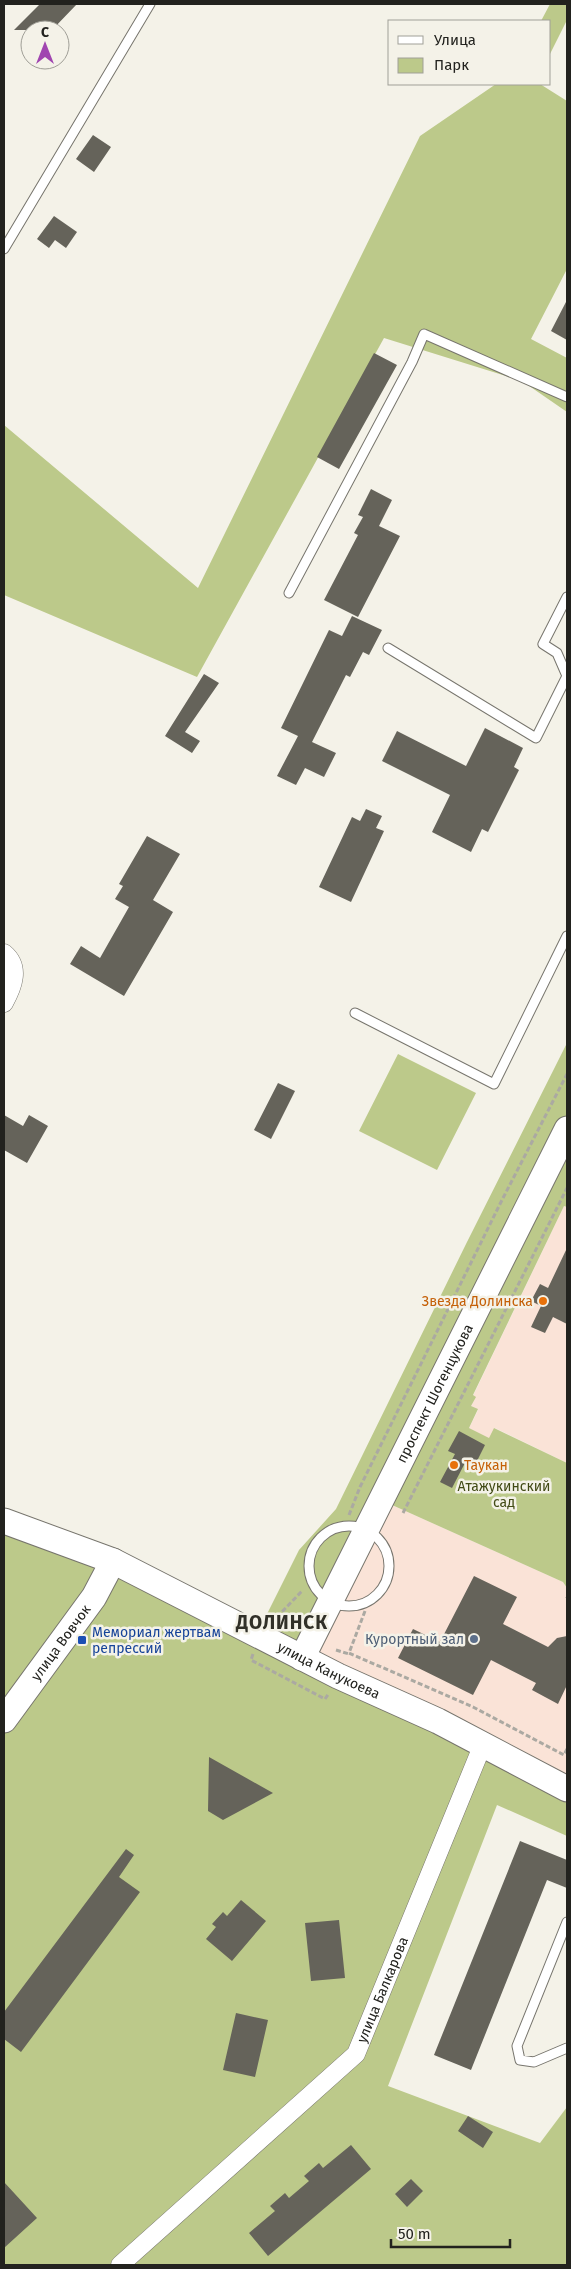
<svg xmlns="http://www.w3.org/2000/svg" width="571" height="2269" font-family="'Fira Sans',sans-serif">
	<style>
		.commercial { fill: #fae3d7 }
		.green { fill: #bcc98a }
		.building { fill: #65635a }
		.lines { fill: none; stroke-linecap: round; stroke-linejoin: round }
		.lane-casing { stroke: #77756d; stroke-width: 11 }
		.street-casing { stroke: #77756d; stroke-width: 19 }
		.secondary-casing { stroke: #77756d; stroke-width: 27 }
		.path { stroke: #aba9a2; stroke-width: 3; stroke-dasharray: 5 2.5; stroke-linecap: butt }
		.lane { stroke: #fff; stroke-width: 9 }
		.street { stroke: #fff; stroke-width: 18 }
		.secondary { stroke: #fff; stroke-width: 25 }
		.food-dot { fill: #e8710a; stroke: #f4f2e8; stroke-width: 2 }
		.service-dot { fill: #5c6f8a; stroke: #f4f2e8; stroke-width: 2 }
		.transit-dot { fill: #1a4fb4; stroke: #f4f2e8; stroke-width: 2 }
		.labels { text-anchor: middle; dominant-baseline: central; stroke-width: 5; stroke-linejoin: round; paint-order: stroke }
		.food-label { font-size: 14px; fill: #c56008; stroke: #f4f2e8; text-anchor: end }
		.street-label { font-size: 14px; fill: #22221e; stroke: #f4f2e8 }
		.park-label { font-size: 14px; fill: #424b16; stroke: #f4f2e8 }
		.transit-label { font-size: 14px; fill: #164399; stroke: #f4f2e8; text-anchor: start }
		.service-label { font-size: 14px; fill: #4e5e75; stroke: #f4f2e8; text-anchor: end }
		.district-label { font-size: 19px; font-weight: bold; letter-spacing: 1px; fill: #313028; stroke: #f4f2e8 }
	</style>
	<rect width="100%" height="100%" fill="#f4f2e8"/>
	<path class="commercial" d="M 564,1206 L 567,1207 L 567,1463 L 495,1428 L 489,1439 L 469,1428 L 478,1410 L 471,1406 L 475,1397 L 473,1396 Z
		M 381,1500 L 563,1582 L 567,1588 L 567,1789 L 302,1658 Z"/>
	<path class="green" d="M 550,4 L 567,4 L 567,20 L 550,54 L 550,21 L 541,21 Z
		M 496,84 L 540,84 L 567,101 L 567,269 L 531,339 L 567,358 L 567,412 L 522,381 L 384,338 L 197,677 L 4,595 L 4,425 L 198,588 L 420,136 Z
		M 567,1043 L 567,1207 L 564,1206 L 473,1395 L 476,1397 L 471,1406 L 478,1409 L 469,1428 L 489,1438 L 494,1428 L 567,1463 L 567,1588 L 563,1582 L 381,1500 L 302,1657 L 567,1789 L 567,1836 L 497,1805 L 388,2086 L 540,2143 L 567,2107 L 567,2265 L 4,2265 L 4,1521 L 257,1634 L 299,1550 L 336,1509 L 467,1242 Z
		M 398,1054 L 476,1093 L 437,1170 L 359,1131 Z"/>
	<path class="building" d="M 40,4 L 77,4 L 52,30 L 14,30 Z
		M 93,135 L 111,147 L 94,172 L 76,159 Z
		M 54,216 L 77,232 L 66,248 L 55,240 L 49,248 L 37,239 Z
		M 567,300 L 567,340 L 551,331 Z
		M 374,353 L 397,365 L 339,469 L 317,457 Z
		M 371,489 L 392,500 L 379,526 L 400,536 L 358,617 L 324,600 L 358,535 L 354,533 L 363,517 L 358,515 Z
		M 352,616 L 382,630 L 369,655 L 363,652 L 350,677 L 346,675 L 312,742 L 336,753 L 324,777 L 305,768 L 296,785 L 277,776 L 298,736 L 281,728 L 329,630 L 342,636 Z
		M 204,674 L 219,683 L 185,732 L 200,741 L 192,753 L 165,736 Z
		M 485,728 L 523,748 L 514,767 L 519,770 L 488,832 L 482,829 L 471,852 L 432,832 L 450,795 L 382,761 L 397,731 L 466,766 Z
		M 366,809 L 382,816 L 376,828 L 384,831 L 351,902 L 319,887 L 352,817 L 360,821 Z
		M 147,836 L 180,854 L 153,900 L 173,912 L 124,996 L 70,964 L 81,946 L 100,958 L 129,907 L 115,899 L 123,886 L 119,884 Z
		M 278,1083 L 295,1091 L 271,1139 L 254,1130 Z
		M 4,1115 L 23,1126 L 29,1115 L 48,1126 L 27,1163 L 4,1150 Z
		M 567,1248 L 567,1324 L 553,1317 L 545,1333 L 531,1327 L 541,1306 L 531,1301 L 540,1284 L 548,1288 Z
		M 459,1431 L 485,1445 L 475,1465 L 466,1461 L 452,1488 L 440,1482 L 455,1454 L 448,1451 Z
		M 474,1576 L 517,1597 L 503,1624 L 548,1647 L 557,1638 L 567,1636 L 567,1685 L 558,1704 L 532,1690 L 536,1683 L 491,1660 L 473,1695 L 398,1658 L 413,1629 L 440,1642 Z
		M 209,1757 L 273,1793 L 223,1820 L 208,1811 Z
		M 520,1841 L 567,1860 L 567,1888 L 547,1880 L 471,2070 L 434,2055 Z
		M 126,1849 L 134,1855 L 119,1877 L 140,1892 L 21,2052 L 4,2039 L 4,2012 Z
		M 241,1900 L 266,1921 L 232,1961 L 206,1939 L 216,1927 L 212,1924 L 223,1912 L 227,1916 Z
		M 339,1920 L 345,1978 L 311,1981 L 305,1923 Z
		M 236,2013 L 268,2020 L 255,2077 L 223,2070 Z
		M 468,2116 L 493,2132 L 483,2148 L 458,2131 Z
		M 351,2145 L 371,2169 L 268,2256 L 249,2233 L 275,2211 L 270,2206 L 285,2193 L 289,2198 L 309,2181 L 304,2176 L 319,2163 L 323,2168 Z
		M 411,2179 L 423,2191 L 407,2207 L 395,2194 Z
		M 4,2182 L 37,2218 L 4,2248 Z"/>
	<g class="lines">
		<g class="lane-casing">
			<path id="lane" d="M 4,249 L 150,4
				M 289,593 L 412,362 L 424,334 L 567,397
				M 388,648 L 536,738 L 567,676 L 557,653 L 543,644 L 567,597
				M 355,1013 L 494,1084 L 567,936
				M309 1566a40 40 0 1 1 80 0a40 40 0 1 1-80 0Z
				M 567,1922 L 517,2046 L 520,2060 L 534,2062 L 567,2048"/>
		</g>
		<g class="street-casing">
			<g id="street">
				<path d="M 4,953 C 21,967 13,987 4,1003"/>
				<path id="s1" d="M 120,2265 L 356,2054 L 483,1744"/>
			</g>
		</g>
		<g class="secondary-casing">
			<g id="secondary">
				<path id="s2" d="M 4,1521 L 113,1561 L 338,1676 L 438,1721 L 567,1789"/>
				<path id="s3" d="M 302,1658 L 567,1129"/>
				<path id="s4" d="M 4,1720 L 94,1597 L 113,1561"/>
			</g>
		</g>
		<path class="path" d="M 403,1513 L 567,1188
			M 349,1515 L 360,1487 L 502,1200 L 567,1074
			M 567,1597 L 567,1598
			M 365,1611 L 349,1653 L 473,1707 L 564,1755 L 567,1749
			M 277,1617 L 302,1591
			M 277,1618 L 287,1624
			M 336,1650 L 349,1654
			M 253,1654 L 251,1660 L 325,1699 L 329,1693"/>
		<use href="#lane" class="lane"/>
		<use href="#street" class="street"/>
		<use href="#secondary" class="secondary"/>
	</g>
	<g class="food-dot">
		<circle cx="543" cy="1301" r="5"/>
		<circle cx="454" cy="1465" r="5"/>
	</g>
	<circle class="service-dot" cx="474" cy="1639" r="5"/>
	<rect class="transit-dot" x="77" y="1635" width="10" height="10" rx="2.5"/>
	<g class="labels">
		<g class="food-label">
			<text x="533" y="1301">Звезда Долинска</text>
			<text x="464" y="1465" text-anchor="start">Таукан</text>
		</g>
		<g class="street-label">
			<text stroke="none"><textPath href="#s3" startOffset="296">проспект Шогенцукова</textPath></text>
			<text stroke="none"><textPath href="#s4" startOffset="96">улица Вовчок</textPath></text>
			<text stroke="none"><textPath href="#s2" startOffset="358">улица Канукоева</textPath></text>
			<text stroke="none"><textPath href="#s1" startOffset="386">улица Балкарова</textPath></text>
		</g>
		<g class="park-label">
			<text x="504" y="1486">Атажукинский<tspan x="504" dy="16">сад</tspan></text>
		</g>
		<g class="transit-label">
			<text x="92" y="1632">Мемориал жертвам<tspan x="92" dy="16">репрессий</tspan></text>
		</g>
		<g class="service-label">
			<text x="464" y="1639">Курортный зал</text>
		</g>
		<g class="district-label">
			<text x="282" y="1622">ДОЛИНСК</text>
		</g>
	</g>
	<rect width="571" height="2269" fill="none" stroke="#22221e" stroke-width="10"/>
	<rect x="388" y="20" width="162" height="65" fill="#f4f2e8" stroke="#a09f97"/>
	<rect x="398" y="36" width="25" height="8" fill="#ffffff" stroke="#a09f97"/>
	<text x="434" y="45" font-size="15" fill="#22221e">Улица</text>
	<rect x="398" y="58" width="25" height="15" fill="#bcc98a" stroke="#a09f97"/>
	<text x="434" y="70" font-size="15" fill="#22221e">Парк</text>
	<g transform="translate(45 45)"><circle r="24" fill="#f4f2e8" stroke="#a09f97"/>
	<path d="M0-4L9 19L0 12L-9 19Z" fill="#a045b0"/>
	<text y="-8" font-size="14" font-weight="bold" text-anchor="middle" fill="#22221e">С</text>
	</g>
	<path d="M391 2239v8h119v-8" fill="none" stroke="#22221e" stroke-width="2.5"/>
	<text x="398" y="2239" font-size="15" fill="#22221e" stroke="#f4f2e8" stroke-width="4" paint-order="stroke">50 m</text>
</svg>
